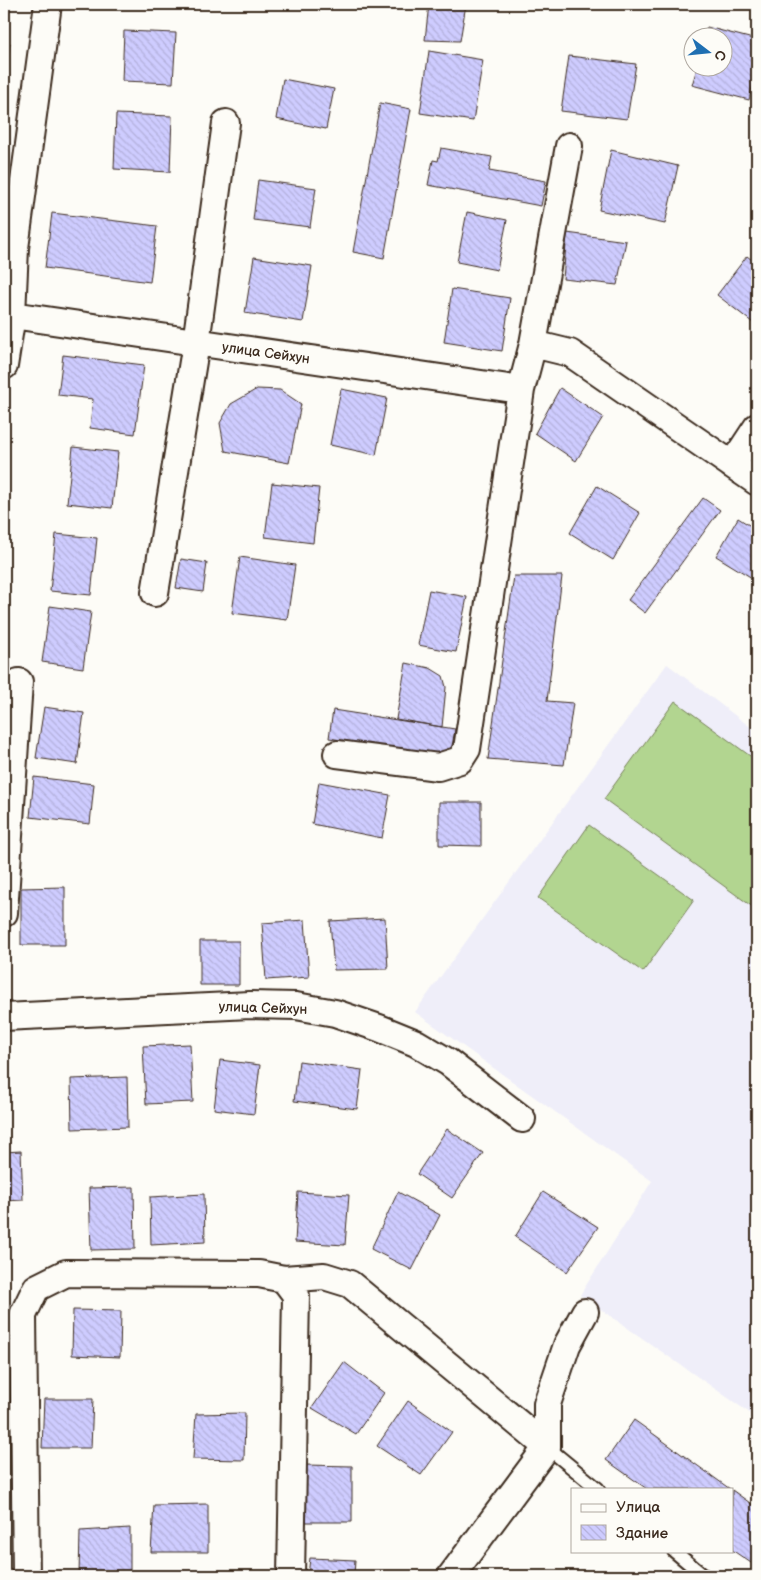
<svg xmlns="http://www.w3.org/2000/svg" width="761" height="1580" font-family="'Balsamiq Sans',sans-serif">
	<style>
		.built { fill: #efeef9 }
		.grass { fill: #b2d590; stroke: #768057 }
		.building { fill: url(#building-back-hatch); stroke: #3b2a1e }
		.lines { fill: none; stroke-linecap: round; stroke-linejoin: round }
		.lane-casing { stroke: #3b2a1e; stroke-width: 16 }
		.street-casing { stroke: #3b2a1e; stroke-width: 30 }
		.lane { stroke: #fdfcf7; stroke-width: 12 }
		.street { stroke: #fdfcf7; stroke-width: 26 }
		.labels { text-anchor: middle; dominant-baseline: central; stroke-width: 5; stroke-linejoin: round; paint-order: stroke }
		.street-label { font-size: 14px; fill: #3b2a1e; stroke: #fdfcf7 }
	</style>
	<defs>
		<pattern id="building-back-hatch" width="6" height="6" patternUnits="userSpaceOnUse" patternTransform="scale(1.25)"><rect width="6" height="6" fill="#ceccff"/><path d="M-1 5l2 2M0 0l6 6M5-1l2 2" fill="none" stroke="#b2afda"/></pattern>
	</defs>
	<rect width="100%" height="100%" fill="#fdfcf7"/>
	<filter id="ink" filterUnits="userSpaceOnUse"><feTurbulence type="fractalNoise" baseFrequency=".02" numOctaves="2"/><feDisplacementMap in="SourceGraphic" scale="10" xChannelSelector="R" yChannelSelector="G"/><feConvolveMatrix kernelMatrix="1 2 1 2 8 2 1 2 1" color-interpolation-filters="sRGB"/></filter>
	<g filter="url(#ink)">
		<path class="built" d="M 667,664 L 757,732 L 757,1418 L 580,1295 L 652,1181 L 415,1012 Z"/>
		<path class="grass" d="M 675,701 L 757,761 L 757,910 L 604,799 Z
			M 589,825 L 694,900 L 643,972 L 538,898 Z"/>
		<path class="building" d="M 143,4 L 187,4 L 187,9 Z
			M 429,4 L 466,4 L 460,41 L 425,40 Z
			M 707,27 L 757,40 L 757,67 L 749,100 L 692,85 L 697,68 L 724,68 L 724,38 L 704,38 Z
			M 124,31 L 176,33 L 173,83 L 122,81 Z
			M 4,43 L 10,43 L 4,89 Z
			M 429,51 L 483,60 L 473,121 L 420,113 Z
			M 569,56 L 636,64 L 627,119 L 561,111 Z
			M 283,79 L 334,89 L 326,129 L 276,119 Z
			M 380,103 L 411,109 L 384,258 L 353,252 Z
			M 116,114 L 172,116 L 170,172 L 114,169 Z
			M 441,148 L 492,157 L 489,171 L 546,181 L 541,206 L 428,185 L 433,160 L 438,161 Z
			M 611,150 L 678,166 L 665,224 L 599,210 Z
			M 258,180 L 316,188 L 310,227 L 253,220 Z
			M 467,212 L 507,220 L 497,270 L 457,262 Z
			M 52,213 L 157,226 L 150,282 L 45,268 Z
			M 567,233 L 626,241 L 617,285 L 563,279 Z
			M 747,256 L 757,264 L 757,326 L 717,295 Z
			M 254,257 L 312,266 L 303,322 L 245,313 Z
			M 452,289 L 510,298 L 502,351 L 444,342 Z
			M 63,355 L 144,365 L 135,434 L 90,428 L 93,399 L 58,395 Z
			M 560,388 L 603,417 L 576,461 L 535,433 Z
			M 257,389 L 280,390 L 301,404 L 289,463 L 225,451 L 220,423 L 231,404 Z
			M 341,389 L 387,398 L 376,455 L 330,445 Z
			M 73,447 L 118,452 L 112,508 L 67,503 Z
			M 272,483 L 319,488 L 313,543 L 265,537 Z
			M 597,486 L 640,513 L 613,560 L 570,533 Z
			M 703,498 L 720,510 L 645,613 L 628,600 Z
			M 738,518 L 757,530 L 757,581 L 716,556 Z
			M 56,534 L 97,538 L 91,595 L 50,591 Z
			M 240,557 L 295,565 L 287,620 L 232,613 Z
			M 181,559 L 207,563 L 203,592 L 176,588 Z
			M 514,576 L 562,576 L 547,701 L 573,703 L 564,765 L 488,759 Z
			M 429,590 L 467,597 L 456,652 L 418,645 Z
			M 50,606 L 91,612 L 83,668 L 42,662 Z
			M 406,663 L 430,668 L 443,676 L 446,687 L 442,727 L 396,719 Z
			M 44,707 L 84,713 L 77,764 L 36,758 Z
			M 333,710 L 455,729 L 450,758 L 329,738 Z
			M 34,777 L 94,784 L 90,824 L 30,817 Z
			M 319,782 L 390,795 L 382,838 L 312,824 Z
			M 439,802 L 481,802 L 481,846 L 439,845 Z
			M 65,887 L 65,945 L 21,945 L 21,888 Z
			M 385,918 L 388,969 L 334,970 L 330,921 Z
			M 305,920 L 309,977 L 266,980 L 262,923 Z
			M 200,941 L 239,941 L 239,985 L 200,985 Z
			M 190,1044 L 193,1102 L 146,1104 L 143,1046 Z
			M 220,1060 L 260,1065 L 254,1114 L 214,1109 Z
			M 299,1061 L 362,1070 L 357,1109 L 294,1101 Z
			M 127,1077 L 128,1127 L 72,1129 L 71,1079 Z
			M 447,1129 L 483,1153 L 452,1198 L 417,1174 Z
			M 21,1151 L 23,1200 L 4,1201 L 4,1152 Z
			M 134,1187 L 135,1249 L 91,1250 L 89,1188 Z
			M 298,1192 L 349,1195 L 345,1245 L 295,1242 Z
			M 398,1192 L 440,1215 L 412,1270 L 371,1249 Z
			M 543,1192 L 598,1227 L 567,1272 L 515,1237 Z
			M 204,1194 L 205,1242 L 151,1245 L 150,1197 Z
			M 73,1310 L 121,1311 L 120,1357 L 72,1355 Z
			M 344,1362 L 384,1393 L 356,1434 L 312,1408 Z
			M 44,1399 L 93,1399 L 91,1448 L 42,1448 Z
			M 408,1401 L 452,1432 L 421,1475 L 377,1446 Z
			M 245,1413 L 244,1460 L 193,1459 L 196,1414 Z
			M 634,1420 L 730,1489 L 647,1489 L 606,1460 Z
			M 305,1465 L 352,1466 L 352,1522 L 305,1522 Z
			M 732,1490 L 757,1508 L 757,1567 L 732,1550 Z
			M 208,1504 L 208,1552 L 151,1552 L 154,1505 Z
			M 130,1528 L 130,1576 L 79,1576 L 80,1531 Z
			M 310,1558 L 355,1560 L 354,1576 L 308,1576 Z"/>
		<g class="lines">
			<g class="lane-casing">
				<path id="lane" d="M 547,1447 L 598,1489
					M 674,1551 L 704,1576"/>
			</g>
			<g class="street-casing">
				<path id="street" d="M 12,315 L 521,390
					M 533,344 L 570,353 L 757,482
					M 4,366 L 12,315 L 15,248 L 48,4
					M 732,465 L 757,427
					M 155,593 L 196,343 L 226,123
					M 337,754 L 438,767 L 460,760 L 467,749 L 521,390 L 533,344 L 569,146
					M 4,913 L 19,682
					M 4,1017 L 250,1005 L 296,1006 L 335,1013 L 379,1028 L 416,1043 L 448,1062 L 522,1119
					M 284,1279 L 324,1276 L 350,1284 L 547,1447 L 451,1576
					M 547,1447 L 547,1404 L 567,1345 L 585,1312
					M 26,1576 L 23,1315 L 36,1288 L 66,1273 L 259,1274 L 284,1279 L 296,1295 L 291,1576"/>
			</g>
			<use href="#lane" class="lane"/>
			<use href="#street" class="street"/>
		</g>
	</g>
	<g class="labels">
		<g class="street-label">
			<text transform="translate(266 353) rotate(8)">улица Сейхун</text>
			<text transform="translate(263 1008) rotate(2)">улица Сейхун</text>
		</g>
	</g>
	<rect width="761" height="1580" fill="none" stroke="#fdfcf7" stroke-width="20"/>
	<rect x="10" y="10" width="741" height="1560" fill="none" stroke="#3b2a1e" stroke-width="2" filter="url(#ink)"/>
	<rect x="571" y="1488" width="162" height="65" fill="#fdfcf7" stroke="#afa8a0"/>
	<rect x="581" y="1504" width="25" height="8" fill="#fdfcf7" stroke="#afa8a0"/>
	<text x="616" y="1512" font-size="15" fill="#3b2a1e">Улица</text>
	<rect x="581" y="1525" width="25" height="15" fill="url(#building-back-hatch)" stroke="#afa8a0"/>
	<text x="616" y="1538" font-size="15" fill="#3b2a1e">Здание</text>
	<g transform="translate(708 52) rotate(106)"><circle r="24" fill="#fdfcf7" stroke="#afa8a0"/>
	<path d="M0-4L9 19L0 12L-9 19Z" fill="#1f6fb2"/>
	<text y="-8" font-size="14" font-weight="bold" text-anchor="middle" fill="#3b2a1e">С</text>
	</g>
</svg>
